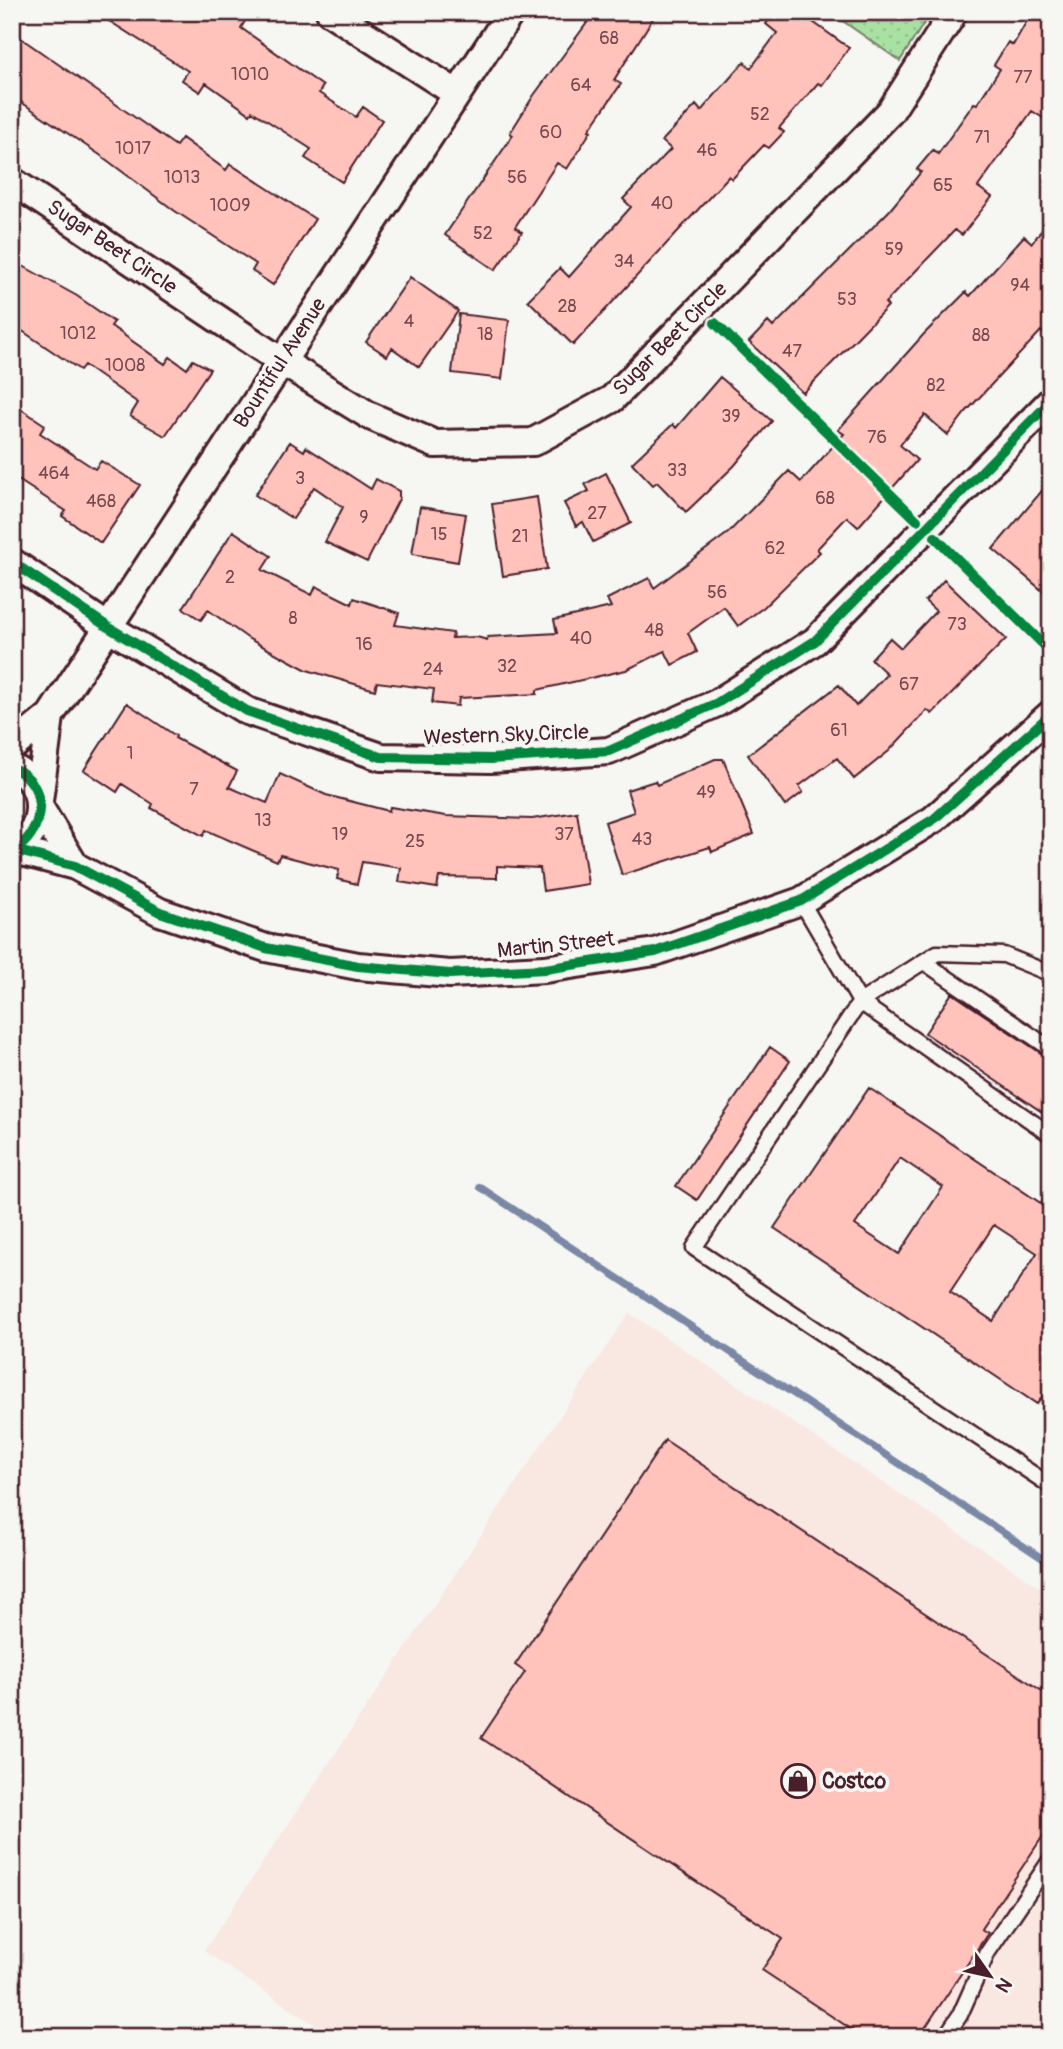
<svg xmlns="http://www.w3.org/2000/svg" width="1063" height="2049" font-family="Pangolin,sans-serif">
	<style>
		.built { fill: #f9e7e2 }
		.park { fill: url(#park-dots); stroke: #7a8068; stroke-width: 2 }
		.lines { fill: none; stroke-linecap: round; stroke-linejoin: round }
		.stream { stroke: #7a88a6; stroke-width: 7 }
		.building { fill: #ffc3bb; stroke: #4a1f2b; stroke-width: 2; fill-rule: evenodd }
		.service-casing { stroke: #4a1f2b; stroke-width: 19 }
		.minor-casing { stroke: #4a1f2b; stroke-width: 32 }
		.service { stroke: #f6f6f2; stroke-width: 14 }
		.minor { stroke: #f6f6f2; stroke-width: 26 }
		.cycleway-casing { stroke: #f6f6f2; stroke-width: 15 }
		.cycleway { stroke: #00873e; stroke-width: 10 }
		.labels { text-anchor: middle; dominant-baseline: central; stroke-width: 7; stroke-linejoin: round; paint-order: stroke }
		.number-label { font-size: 18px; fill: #77484f }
		.street-label { font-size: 21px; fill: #4a1f2b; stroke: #f6f6f2 }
		.poi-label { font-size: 21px; font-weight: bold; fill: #4a1f2b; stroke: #f6f6f2; text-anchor: start }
	</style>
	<defs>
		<pattern id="park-dots" width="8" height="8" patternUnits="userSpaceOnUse" patternTransform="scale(1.75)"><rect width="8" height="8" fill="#a9e1a5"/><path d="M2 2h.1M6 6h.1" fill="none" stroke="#93c18e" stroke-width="1.8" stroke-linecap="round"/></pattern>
	</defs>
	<rect width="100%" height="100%" fill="#f6f6f2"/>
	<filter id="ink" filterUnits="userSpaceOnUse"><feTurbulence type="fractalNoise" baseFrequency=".0143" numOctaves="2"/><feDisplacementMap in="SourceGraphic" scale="14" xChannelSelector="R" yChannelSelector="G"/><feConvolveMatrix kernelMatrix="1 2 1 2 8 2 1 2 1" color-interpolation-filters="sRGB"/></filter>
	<g filter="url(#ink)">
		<path class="built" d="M 629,1313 L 1051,1595 L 1051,2037 L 333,2037 L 204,1951 Z"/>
		<path class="park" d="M 830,12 L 931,12 L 900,61 Z"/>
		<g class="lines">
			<path class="stream" d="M 480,1187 L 1051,1564"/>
		</g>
		<path class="building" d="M 95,12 L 235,12 L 246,19 L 241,28 L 323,86 L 319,93 L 356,117 L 363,107 L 382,120 L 342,182 L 305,158 L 311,149 L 252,111 L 250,114 L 206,83 L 200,92 L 182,80 L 188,71 Z
			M 595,12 L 657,12 L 614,80 L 621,84 L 589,130 L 591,131 L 567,169 L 557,163 L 515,227 L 522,232 L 495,270 L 445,235 L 513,135 L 510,133 L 534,95 Z
			M 774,12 L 799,12 L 849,48 L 822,85 L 818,83 L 779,128 L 784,132 L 769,148 L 764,145 L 732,179 L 729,176 L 573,345 L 528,300 L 560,268 L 569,277 L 631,207 L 623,199 L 671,149 L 662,141 L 696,105 L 701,111 L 744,62 L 751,68 L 777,33 L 766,24 Z
			M 1032,12 L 1051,12 L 1051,123 L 1032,111 L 978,187 L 992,197 L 962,235 L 955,230 L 885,303 L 888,306 L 803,393 L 749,342 L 768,322 L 773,327 L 889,211 L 921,172 L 917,169 L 933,150 L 938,154 L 974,103 L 977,104 L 1000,69 L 994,65 L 1008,42 L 1013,45 Z
			M 12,32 L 176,146 L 182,138 L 226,170 L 230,164 L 315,219 L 273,285 L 252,271 L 256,264 L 175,211 L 100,155 L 12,96 Z
			M 1051,217 L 1051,340 L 1041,331 L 965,413 L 948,435 L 925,415 L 900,445 L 917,460 L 858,527 L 847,517 L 817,549 L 820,552 L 764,607 L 738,626 L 724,607 L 688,633 L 697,652 L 672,665 L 665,651 L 626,670 L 537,690 L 537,694 L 459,698 L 458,706 L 432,703 L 434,689 L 377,682 L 375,690 L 307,670 L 249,639 L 208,610 L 201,620 L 183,608 L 233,531 L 271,556 L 262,570 L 312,595 L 316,586 L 352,604 L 354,598 L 399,613 L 395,625 L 453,633 L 452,638 L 477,637 L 487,640 L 488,637 L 557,633 L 554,620 L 611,607 L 607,599 L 649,578 L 654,588 L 728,533 L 789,471 L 801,482 L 844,434 L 838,430 L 924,334 L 966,292 L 970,296 L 1024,236 L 1032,243 Z
			M 12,260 L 77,296 L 114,322 L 111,326 L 165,364 L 170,357 L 187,369 L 193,360 L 210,369 L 165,436 L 130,416 L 138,403 L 84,365 L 80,370 L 12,324 Z
			M 410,277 L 458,311 L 419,367 L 392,348 L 387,356 L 366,342 Z
			M 459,314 L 509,320 L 502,379 L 452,373 Z
			M 720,377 L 772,421 L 734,466 L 686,512 L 657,482 L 653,485 L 632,463 L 673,424 L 676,428 Z
			M 12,403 L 45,425 L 40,433 L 95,469 L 101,461 L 140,485 L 101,543 L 62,516 L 66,511 L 12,476 Z
			M 290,442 L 304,451 L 306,447 L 371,489 L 376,479 L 399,491 L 399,499 L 367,562 L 325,542 L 343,507 L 314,487 L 293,519 L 255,495 Z
			M 606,473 L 631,523 L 593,542 L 583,522 L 576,526 L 564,503 L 589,491 L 585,484 Z
			M 1051,480 L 1051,598 L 993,549 Z
			M 537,497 L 547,569 L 503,576 L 492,504 Z
			M 420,507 L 466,514 L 458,562 L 412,554 Z
			M 944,580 L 1006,639 L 932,714 L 927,710 L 889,751 L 854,779 L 837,758 L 799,786 L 803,792 L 785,806 L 748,755 L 839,685 L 856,706 L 887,674 L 871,659 L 890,638 L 901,648 L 936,611 L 925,601 Z
			M 127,703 L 176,736 L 175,738 L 237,771 L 229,787 L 267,803 L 280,774 L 326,795 L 389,811 L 390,807 L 446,816 L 532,819 L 577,812 L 588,884 L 543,891 L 540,868 L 497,866 L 497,878 L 439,877 L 437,888 L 399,882 L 401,868 L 362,862 L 357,884 L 337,879 L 339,870 L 280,855 L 277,861 L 206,830 L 203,836 L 151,808 L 153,804 L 122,784 L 117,792 L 84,770 Z
			M 715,759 L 723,759 L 754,834 L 712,852 L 710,847 L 622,875 L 605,822 L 634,812 L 627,790 L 655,781 L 657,785 Z
			M 952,993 L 1051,1060 L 1051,1118 L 925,1033 Z
			M 770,1047 L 790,1061 L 697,1200 L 676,1186 Z
			M 869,1088 L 1051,1210 L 1051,1384 L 1037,1404 L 774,1228 ZM 900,1158 L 943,1187 L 899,1254 L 855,1225 ZM 994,1225 L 1037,1253 L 993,1321 L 950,1292 Z
			M 665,1440 L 1051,1697 L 1051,1824 L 981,1929 L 988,1933 L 919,2037 L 863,2037 L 762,1970 L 783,1939 L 481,1738 L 525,1672 L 515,1665 Z"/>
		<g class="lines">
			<g class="service-casing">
				<path id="service" d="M 801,901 L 860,1002 L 1051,1135
					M 924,962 L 1051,1049
					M 1051,974 L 1004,955 L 937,953 L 860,1002 L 694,1248 L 1051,1486
					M 945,2037 L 960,2015 L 988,1952 L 1051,1859"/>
			</g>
			<g class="minor-casing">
				<path id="minor" d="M 330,12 L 456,93
					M 12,181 L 281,361 L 370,416 L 435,444 L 533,442 L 612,399 L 890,112 L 954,12
					M 12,562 L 108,627 L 247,711 L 381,757 L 491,759 L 609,751 L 717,703 L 815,641 L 1051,401
					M 12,747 L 50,716 L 511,12
					M 12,768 C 51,782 45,835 12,851
					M 39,801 L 50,716
					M 40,808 L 75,866
					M 15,850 L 75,866 L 160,912 L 266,948 L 358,966 L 450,974 L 545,969 L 655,952 L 801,901 L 934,819 L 1051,714"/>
			</g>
			<use href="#service" class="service"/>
			<use href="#minor" class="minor"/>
			<g class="cycleway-casing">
				<path id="cycleway" d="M 715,323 L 917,520
					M 935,537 L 1051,652
					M 12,562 L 108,627 L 247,711 L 381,757 L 491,759 L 609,751 L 717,703 L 815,641 L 1051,401
					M 12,768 C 51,782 45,835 12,851
					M 15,850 L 75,866 L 160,912 L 266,948 L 358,966 L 450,974 L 545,969 L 655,952 L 801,901 L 934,819 L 1051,714"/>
			</g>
			<use href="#cycleway" class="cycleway"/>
		</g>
	</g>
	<defs>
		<g id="shop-ring" transform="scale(1.75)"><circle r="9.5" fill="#f6f6f2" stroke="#4a1f2b" stroke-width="1.5"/><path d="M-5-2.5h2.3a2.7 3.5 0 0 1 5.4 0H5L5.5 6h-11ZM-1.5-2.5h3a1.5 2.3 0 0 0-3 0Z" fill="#4a1f2b"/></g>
	</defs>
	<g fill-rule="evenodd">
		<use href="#shop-ring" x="798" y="1781"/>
	</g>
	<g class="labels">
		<g class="number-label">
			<text x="609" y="38">68</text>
			<text x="250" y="74">1010</text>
			<text x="1023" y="77">77</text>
			<text x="581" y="85">64</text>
			<text x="760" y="114">52</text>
			<text x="551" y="132">60</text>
			<text x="982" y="137">71</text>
			<text x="133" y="148">1017</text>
			<text x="707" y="150">46</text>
			<text x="182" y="177">1013</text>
			<text x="517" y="177">56</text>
			<text x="943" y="185">65</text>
			<text x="662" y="203">40</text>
			<text x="230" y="205">1009</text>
			<text x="483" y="233">52</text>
			<text x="894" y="249">59</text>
			<text x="624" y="261">34</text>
			<text x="1020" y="285">94</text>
			<text x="847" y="299">53</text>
			<text x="567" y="306">28</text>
			<text x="409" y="321">4</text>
			<text x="78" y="333">1012</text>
			<text x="485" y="334">18</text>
			<text x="981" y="335">88</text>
			<text x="792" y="351">47</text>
			<text x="125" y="365">1008</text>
			<text x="936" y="385">82</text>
			<text x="731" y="416">39</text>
			<text x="877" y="437">76</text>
			<text x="677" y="470">33</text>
			<text x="54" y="473">464</text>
			<text x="300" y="478">3</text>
			<text x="825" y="498">68</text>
			<text x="101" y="501">468</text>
			<text x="597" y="513">27</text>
			<text x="364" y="517">9</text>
			<text x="439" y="534">15</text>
			<text x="520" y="536">21</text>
			<text x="775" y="548">62</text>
			<text x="230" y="577">2</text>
			<text x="717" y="592">56</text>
			<text x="293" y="618">8</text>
			<text x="957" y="624">73</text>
			<text x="654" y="630">48</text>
			<text x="581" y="638">40</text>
			<text x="364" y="644">16</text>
			<text x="507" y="666">32</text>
			<text x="433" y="669">24</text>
			<text x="909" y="684">67</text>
			<text x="839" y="730">61</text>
			<text x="130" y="753">1</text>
			<text x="194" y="789">7</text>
			<text x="706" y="792">49</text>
			<text x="263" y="820">13</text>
			<text x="340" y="834">19</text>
			<text x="564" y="834">37</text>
			<text x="642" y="839">43</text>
			<text x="415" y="841">25</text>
		</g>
		<g class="street-label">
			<text transform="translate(112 247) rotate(34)">Sugar Beet Circle</text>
			<text transform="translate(670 339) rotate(-45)">Sugar Beet Circle</text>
			<text transform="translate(280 363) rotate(-57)">Bountiful Avenue</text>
			<text transform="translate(506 735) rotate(-2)">Western Sky Circle</text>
			<text transform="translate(556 945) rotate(-6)">Martin Street</text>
		</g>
		<g class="poi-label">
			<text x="822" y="1781">Costco</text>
		</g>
	</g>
	<rect width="1063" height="2049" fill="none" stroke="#f6f6f2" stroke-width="42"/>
	<rect x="21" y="21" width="1021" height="2007" fill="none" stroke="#4a1f2b" stroke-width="2.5" filter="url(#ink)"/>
	<g transform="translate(990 1976) rotate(124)" stroke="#f6f6f2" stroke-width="5" paint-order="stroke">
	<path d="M0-5L12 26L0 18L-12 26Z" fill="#4a1f2b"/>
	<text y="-10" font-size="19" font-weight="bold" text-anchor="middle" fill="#4a1f2b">N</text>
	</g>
</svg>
